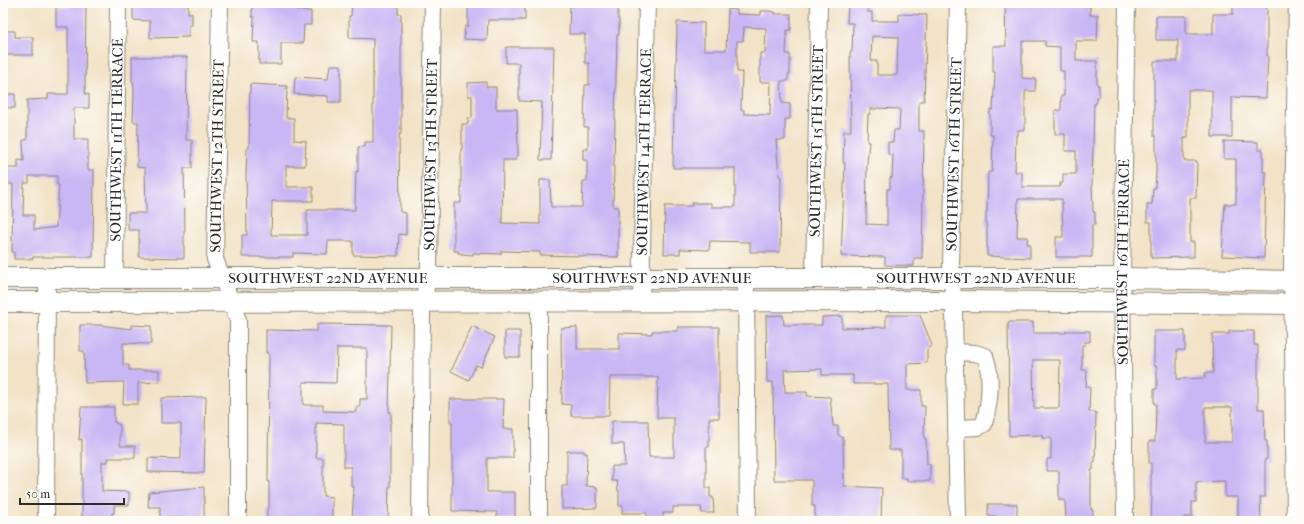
<svg xmlns="http://www.w3.org/2000/svg" width="1304" height="524" font-family="'IM FELL French Canon',serif">
	<style>
		.building { fill: #c9b6f4; fill-rule: evenodd }
		.lines { fill: none; stroke-linecap: round; stroke-linejoin: round }
		.minor-casing { stroke: #8e8678; stroke-width: 18 }
		.major-casing { stroke: #8e8678; stroke-width: 22 }
		.minor { stroke: #fff; stroke-width: 16 }
		.major { stroke: #fff; stroke-width: 20 }
		.labels { text-anchor: middle; dominant-baseline: central; stroke-width: 3.5; stroke-linejoin: round; paint-order: stroke }
		.street-label { font-size: 15px; fill: #2b2b2b; stroke: #fdfcf7 }
	</style>
	<rect width="100%" height="100%" fill="#fdfcf7"/>
	<filter id="ink" filterUnits="userSpaceOnUse"><feTurbulence type="fractalNoise" baseFrequency=".025" numOctaves="2"/><feDisplacementMap in="SourceGraphic" scale="8" xChannelSelector="R" yChannelSelector="G"/><feConvolveMatrix kernelMatrix="1 2 1 2 8 2 1 2 1" color-interpolation-filters="sRGB"/></filter>
	<filter id="wash" filterUnits="userSpaceOnUse"><feTurbulence type="fractalNoise" baseFrequency=".012" numOctaves="4" result="noise"/><feDisplacementMap in="SourceGraphic" scale="16" xChannelSelector="R" yChannelSelector="G"/><feGaussianBlur stdDeviation="0.9" result="paint"/><feColorMatrix in="noise" values="0 0 0 0 0 0 0 0 0 0 0 0 0 0 0 0 0 1.4 0 .05"/><feComposite in="paint" operator="in"/></filter>
	<g filter="url(#wash)">
		<rect width="100%" height="100%" fill="#f2e2c6"/>
		<g id="blocks">
			<path class="building" d="M 75,3 L 86,3 L 85,94 L 89,94 L 89,108 L 74,108 L 74,139 L 88,139 L 88,170 L 94,170 L 93,257 L 33,257 L 33,259 L 14,259 L 14,252 L 12,252 L 13,184 L 3,184 L 3,168 L 18,168 L 18,160 L 24,161 L 23,140 L 27,140 L 27,100 L 48,99 L 48,94 L 68,94 L 68,27 L 56,27 L 56,7 L 75,7 ZM 29,176 L 57,176 L 57,185 L 59,185 L 56,227 L 34,230 L 34,215 L 23,215 L 24,183 L 29,183 Z
				M 133,3 L 188,3 L 188,13 L 192,13 L 192,25 L 189,25 L 189,37 L 150,38 L 150,21 L 133,20 Z
				M 252,3 L 296,3 L 296,11 L 311,11 L 311,25 L 304,25 L 303,43 L 281,43 L 281,64 L 259,64 L 259,42 L 253,42 L 254,17 L 252,17 Z
				M 352,3 L 398,3 L 398,14 L 401,14 L 401,134 L 399,134 L 400,212 L 406,213 L 406,235 L 399,234 L 398,256 L 353,255 L 353,241 L 328,241 L 327,254 L 293,253 L 293,257 L 242,257 L 242,235 L 247,235 L 246,174 L 247,148 L 249,148 L 250,84 L 287,86 L 286,118 L 294,118 L 294,140 L 306,141 L 305,166 L 286,166 L 286,187 L 313,187 L 313,201 L 272,201 L 271,235 L 307,235 L 307,210 L 355,210 L 356,171 L 358,172 L 358,147 L 365,147 L 365,142 L 373,142 L 373,39 L 349,38 L 349,16 L 351,16 Z
				M 468,3 L 525,3 L 525,20 L 488,20 L 487,40 L 464,39 L 465,26 L 468,27 Z
				M 570,3 L 618,3 L 618,19 L 619,19 L 619,35 L 617,35 L 613,207 L 618,207 L 618,257 L 540,255 L 540,252 L 501,251 L 501,254 L 473,253 L 473,255 L 461,254 L 461,253 L 458,253 L 458,251 L 454,251 L 454,203 L 461,203 L 461,149 L 462,149 L 462,124 L 468,124 L 468,118 L 472,118 L 472,96 L 468,96 L 468,83 L 486,82 L 486,87 L 496,87 L 496,109 L 517,109 L 518,156 L 516,156 L 516,160 L 503,160 L 502,223 L 540,224 L 540,180 L 550,180 L 551,207 L 582,207 L 583,181 L 587,181 L 587,160 L 583,160 L 583,149 L 588,149 L 588,127 L 584,127 L 585,85 L 589,85 L 589,63 L 585,63 L 585,34 L 569,34 Z
				M 848,3 L 868,3 L 868,12 L 872,12 L 872,21 L 899,21 L 899,14 L 927,15 L 924,101 L 919,101 L 919,131 L 924,131 L 922,258 L 914,258 L 914,266 L 885,265 L 885,257 L 841,256 L 845,163 L 843,163 L 844,131 L 851,131 L 850,52 L 852,52 L 853,23 L 847,23 ZM 872,36 L 898,37 L 897,75 L 877,75 L 877,61 L 871,61 ZM 876,108 L 900,109 L 899,130 L 894,130 L 893,142 L 888,142 L 888,154 L 893,155 L 892,178 L 890,177 L 890,189 L 887,189 L 887,225 L 866,224 L 867,163 L 869,142 L 867,142 L 868,114 L 870,114 L 870,109 L 876,109 Z
				M 1005,3 L 1090,3 L 1090,15 L 1098,15 L 1097,41 L 1076,41 L 1076,61 L 1097,61 L 1097,85 L 1099,85 L 1099,97 L 1096,97 L 1096,104 L 1094,104 L 1092,185 L 1093,212 L 1095,212 L 1095,225 L 1092,225 L 1092,257 L 1056,257 L 1056,237 L 1063,237 L 1062,199 L 1018,199 L 1017,237 L 1028,237 L 1027,244 L 1030,244 L 1030,258 L 987,256 L 987,225 L 986,225 L 986,212 L 987,212 L 988,172 L 992,172 L 993,135 L 990,135 L 990,109 L 993,110 L 995,72 L 993,72 L 993,46 L 1006,46 ZM 1022,41 L 1045,41 L 1045,46 L 1060,47 L 1060,71 L 1064,71 L 1064,96 L 1061,96 L 1061,110 L 1055,110 L 1055,134 L 1065,134 L 1065,151 L 1076,151 L 1076,174 L 1063,174 L 1063,183 L 1060,183 L 1060,187 L 1022,187 L 1022,172 L 1015,172 L 1016,135 L 1018,135 L 1018,130 L 1025,130 L 1025,91 L 1035,91 L 1036,79 L 1022,78 Z
				M 1233,3 L 1267,3 L 1267,56 L 1268,56 L 1266,98 L 1232,97 L 1232,137 L 1212,137 L 1212,90 L 1188,90 L 1188,138 L 1184,138 L 1184,161 L 1197,161 L 1196,198 L 1190,198 L 1190,242 L 1194,242 L 1194,257 L 1151,258 L 1151,222 L 1147,222 L 1147,204 L 1152,204 L 1153,188 L 1155,188 L 1156,173 L 1156,136 L 1154,136 L 1154,61 L 1178,61 L 1178,40 L 1156,40 L 1156,16 L 1186,16 L 1186,34 L 1213,34 L 1213,14 L 1233,14 Z
				M 728,9 L 737,10 L 737,14 L 761,15 L 761,11 L 768,11 L 775,12 L 775,14 L 791,14 L 791,30 L 787,30 L 786,54 L 790,54 L 790,74 L 788,74 L 788,81 L 781,81 L 782,103 L 790,104 L 790,119 L 785,119 L 785,140 L 776,140 L 779,176 L 781,176 L 780,252 L 750,252 L 750,242 L 710,241 L 709,250 L 680,249 L 680,254 L 664,254 L 665,206 L 692,206 L 692,203 L 711,203 L 711,207 L 735,207 L 735,168 L 673,168 L 674,109 L 675,109 L 677,22 L 704,23 L 704,50 L 726,50 ZM 744,27 L 766,28 L 765,53 L 760,53 L 760,82 L 771,82 L 770,115 L 744,114 L 744,110 L 741,110 L 742,72 L 737,72 L 737,41 L 743,41 Z
				M 3,31 L 15,31 L 15,37 L 33,37 L 33,55 L 3,55 Z
				M 506,47 L 554,47 L 551,160 L 540,160 L 542,102 L 519,101 L 519,63 L 506,63 Z
				M 132,57 L 187,57 L 186,140 L 192,140 L 192,168 L 184,168 L 185,230 L 184,230 L 184,258 L 139,257 L 139,230 L 128,230 L 128,213 L 146,213 L 145,168 L 137,167 L 138,122 L 133,122 L 134,90 L 133,81 L 132,81 Z
				M 330,65 L 341,65 L 341,102 L 328,102 L 328,96 L 294,94 L 295,77 L 328,79 Z
				M 3,94 L 15,94 L 15,108 L 3,108 Z
				M 1224,141 L 1258,142 L 1258,150 L 1263,150 L 1263,172 L 1266,172 L 1264,258 L 1222,256 L 1225,204 L 1236,204 L 1236,159 L 1224,159 Z
				M 783,315 L 784,325 L 822,325 L 822,317 L 842,316 L 842,328 L 886,327 L 886,315 L 920,315 L 932,345 L 927,349 L 927,363 L 907,364 L 907,390 L 921,390 L 921,406 L 925,406 L 924,438 L 926,439 L 927,464 L 930,464 L 930,481 L 907,481 L 907,478 L 901,478 L 901,450 L 889,450 L 888,384 L 853,384 L 853,375 L 822,375 L 822,369 L 784,370 L 785,392 L 807,392 L 807,396 L 830,397 L 833,426 L 838,426 L 838,435 L 843,438 L 844,486 L 882,488 L 881,521 L 815,521 L 815,506 L 812,506 L 812,480 L 774,480 L 773,382 L 767,382 L 766,316 Z
				M 1008,322 L 1033,322 L 1033,333 L 1066,333 L 1066,331 L 1090,331 L 1090,342 L 1085,342 L 1085,345 L 1082,345 L 1082,370 L 1087,370 L 1086,387 L 1090,387 L 1089,412 L 1096,412 L 1095,462 L 1093,462 L 1093,470 L 1091,470 L 1091,510 L 1093,510 L 1093,521 L 1066,521 L 1065,500 L 1059,500 L 1059,471 L 1047,471 L 1047,459 L 1051,459 L 1051,438 L 1042,438 L 1042,435 L 1009,436 ZM 1033,360 L 1060,360 L 1059,408 L 1034,408 Z
				M 317,324 L 391,325 L 389,412 L 391,412 L 391,423 L 390,423 L 390,487 L 389,487 L 388,521 L 352,521 L 354,486 L 351,486 L 351,467 L 344,467 L 344,424 L 316,423 L 316,458 L 323,458 L 323,496 L 332,497 L 332,521 L 267,521 L 267,509 L 269,509 L 269,482 L 268,482 L 269,353 L 266,353 L 266,330 L 317,331 ZM 337,348 L 367,348 L 367,399 L 360,399 L 360,407 L 356,407 L 356,412 L 323,411 L 323,405 L 303,405 L 303,382 L 336,383 Z
				M 80,325 L 100,325 L 131,329 L 131,325 L 151,326 L 151,344 L 123,343 L 123,365 L 129,365 L 129,370 L 159,370 L 159,382 L 138,383 L 138,404 L 123,404 L 124,382 L 85,383 L 84,351 L 80,351 Z
				M 472,326 L 495,337 L 481,367 L 476,365 L 469,380 L 451,371 Z
				M 577,327 L 577,349 L 619,349 L 619,333 L 652,334 L 652,331 L 678,331 L 678,327 L 719,327 L 719,418 L 709,418 L 709,447 L 706,447 L 706,488 L 710,488 L 710,497 L 713,497 L 714,513 L 702,513 L 701,507 L 673,507 L 673,513 L 663,513 L 663,521 L 647,521 L 647,513 L 622,513 L 623,506 L 619,506 L 619,491 L 618,491 L 617,481 L 612,481 L 612,466 L 625,466 L 624,444 L 612,444 L 612,421 L 648,421 L 649,457 L 674,457 L 674,418 L 657,418 L 658,377 L 610,377 L 609,416 L 571,416 L 571,405 L 562,404 L 561,328 Z
				M 505,331 L 520,331 L 520,357 L 505,357 Z
				M 1154,331 L 1185,331 L 1185,350 L 1177,350 L 1177,379 L 1205,378 L 1205,373 L 1213,373 L 1212,334 L 1229,334 L 1229,331 L 1254,331 L 1254,345 L 1258,345 L 1258,409 L 1264,409 L 1265,441 L 1267,441 L 1267,459 L 1265,459 L 1265,497 L 1260,497 L 1261,521 L 1238,521 L 1238,497 L 1225,497 L 1225,481 L 1196,482 L 1196,502 L 1192,502 L 1192,517 L 1184,517 L 1184,521 L 1151,521 L 1152,497 L 1151,497 L 1151,463 L 1149,463 L 1149,441 L 1155,441 L 1156,404 L 1154,404 L 1154,389 L 1157,389 L 1157,366 L 1154,366 ZM 1205,407 L 1232,407 L 1232,442 L 1205,442 Z
				M 206,397 L 204,473 L 148,472 L 148,458 L 181,459 L 181,423 L 161,423 L 161,398 Z
				M 450,399 L 504,399 L 503,429 L 513,429 L 513,458 L 487,458 L 487,492 L 515,492 L 515,519 L 497,519 L 497,512 L 452,511 L 452,423 L 450,423 Z
				M 81,407 L 114,407 L 114,422 L 120,425 L 120,446 L 135,446 L 135,458 L 108,458 L 108,462 L 102,462 L 102,491 L 129,492 L 129,505 L 114,505 L 114,513 L 112,513 L 112,519 L 82,519 L 82,439 L 79,440 Z
				M 567,451 L 584,451 L 584,453 L 587,453 L 586,486 L 597,487 L 597,508 L 562,509 L 562,486 L 567,486 Z
				M 204,487 L 204,518 L 160,518 L 160,507 L 148,507 L 149,492 Z
				M 988,504 L 1017,504 L 1017,521 L 996,521 L 996,516 L 988,516 Z"/>
		</g>
	</g>
	<g filter="url(#ink)">
		<use href="#blocks" fill-opacity="0" stroke="#8e8678" stroke-width="1"/>
		<g class="lines">
			<g class="minor-casing">
				<g id="minor">
					<path d="M 220,3 L 215,259 L 238,320 L 238,521"/>
					<path id="s1" d="M 115,278 L 118,3"/>
					<path d="M 746,278 L 748,521"/>
					<path id="s2" d="M 814,278 L 819,3"/>
					<path d="M 539,302 L 539,521"/>
					<path id="s3" d="M 641,302 L 647,3"/>
					<path d="M 955,352 L 975,353 L 985,356 C 993,378 990,401 984,424 L 978,427 L 956,428"/>
					<path d="M 46,521 L 47,278"/>
					<path id="s4" d="M 420,521 L 422,313 L 429,267 L 433,3"/>
					<path id="s5" d="M 958,521 L 954,313 L 951,265 L 958,3"/>
					<path id="s6" d="M 1125,521 L 1122,278 L 1127,3"/>
					<path d="M 1295,521 L 1292,263 L 1297,3"/>
				</g>
			</g>
			<g class="major-casing">
				<g id="major">
					<path id="s7" d="M 3,278 L 1122,278 L 1301,281"/>
					<path d="M 3,302 L 953,301 L 1301,304"/>
				</g>
			</g>
			<use href="#minor" class="minor"/>
			<use href="#major" class="major"/>
		</g>
	</g>
	<g class="labels">
		<g class="street-label">
			<text stroke="none"><textPath href="#s1" startOffset="138">SOUTHWEST 11TH TERRACE</textPath></text>
			<text stroke="none"><textPath href="#s2" startOffset="137">SOUTHWEST 15TH STREET</textPath></text>
			<text stroke="none"><textPath href="#s3" startOffset="150">SOUTHWEST 14TH TERRACE</textPath></text>
			<text stroke="none"><textPath href="#s4" startOffset="367">SOUTHWEST 13TH STREET</textPath></text>
			<text stroke="none"><textPath href="#s5" startOffset="367">SOUTHWEST 16TH STREET</textPath></text>
			<text transform="translate(217 156) rotate(-89)">SOUTHWEST 12TH STREET</text>
			<text stroke="none"><textPath href="#s6" startOffset="259">SOUTHWEST 16TH TERRACE</textPath></text>
			<text stroke="none"><textPath href="#s7" startOffset="325">SOUTHWEST 22ND AVENUE</textPath></text>
			<text stroke="none"><textPath href="#s7" startOffset="649">SOUTHWEST 22ND AVENUE</textPath></text>
			<text stroke="none"><textPath href="#s7" startOffset="973">SOUTHWEST 22ND AVENUE</textPath></text>
		</g>
	</g>
	<rect width="1304" height="524" fill="none" stroke="#fdfcf7" stroke-width="16"/>
	<path d="M20 498v6h104v-6" fill="none" stroke="#2b2b2b" stroke-width="2"/>
	<text x="26" y="498" font-size="12" fill="#2b2b2b" stroke="#fdfcf7" stroke-width="3" paint-order="stroke">50 m</text>
</svg>
